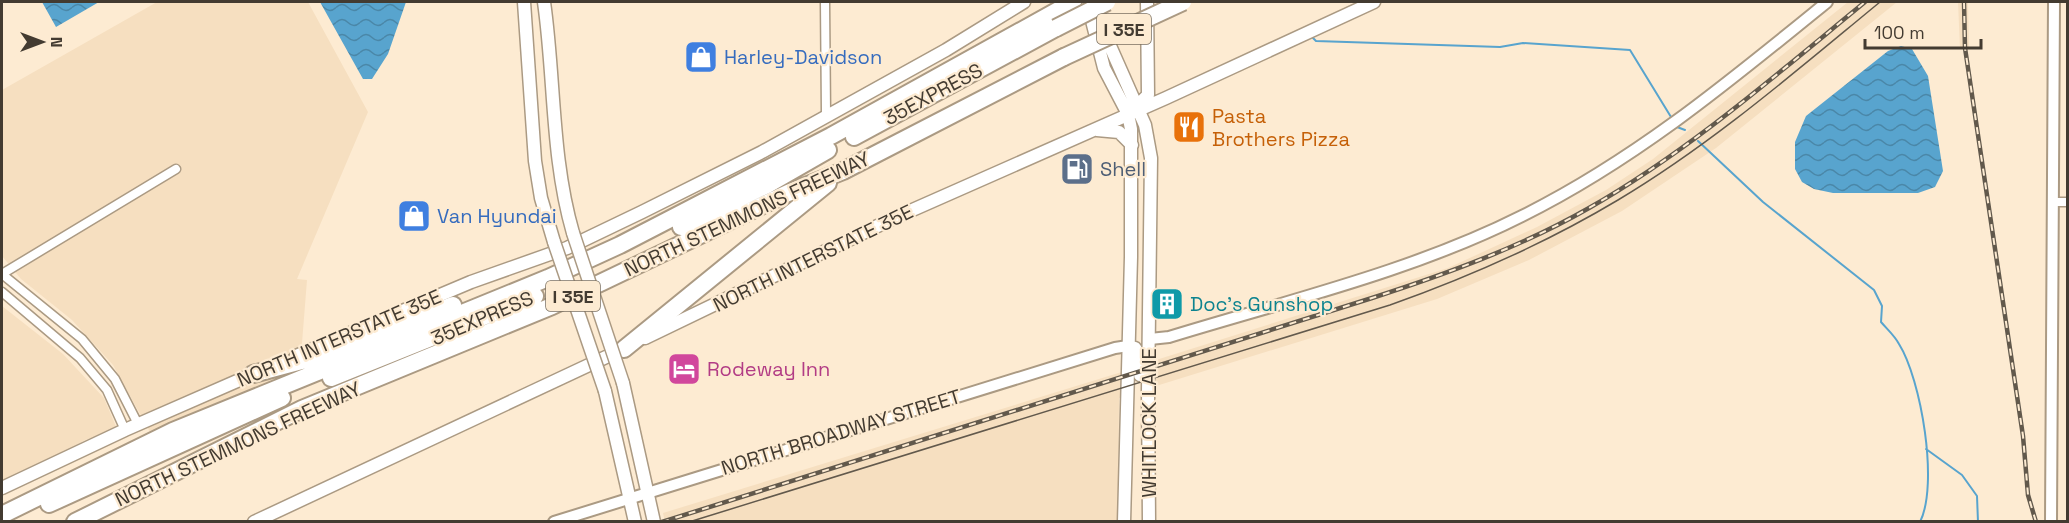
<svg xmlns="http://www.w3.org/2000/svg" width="2069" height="523" font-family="'Space Grotesk',sans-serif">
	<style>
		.built { fill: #f6dfc0 }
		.water { fill: url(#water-waves) }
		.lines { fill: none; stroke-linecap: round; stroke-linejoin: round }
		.stream { stroke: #58a4ce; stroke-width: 2 }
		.minor-casing { stroke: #ab9a83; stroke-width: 11 }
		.tertiary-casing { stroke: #ab9a83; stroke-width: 14 }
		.secondary-casing { stroke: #ab9a83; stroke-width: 15 }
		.motorway-casing { stroke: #ab9a83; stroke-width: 20 }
		.minor { stroke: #fff; stroke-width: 8 }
		.tertiary { stroke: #fff; stroke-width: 10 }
		.secondary { stroke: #fff; stroke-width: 12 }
		.motorway { stroke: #fff; stroke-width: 16 }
		.tram { stroke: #62594c; stroke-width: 1.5 }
		.rail-casing { stroke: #62594c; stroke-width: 4.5 }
		.rail { stroke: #fdebd2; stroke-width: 2; stroke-dasharray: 7; stroke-linecap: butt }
		.secondary-bridge-casing { stroke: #ab9a83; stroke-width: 15; stroke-linecap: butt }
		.motorway-bridge-casing { stroke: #ab9a83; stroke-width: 20; stroke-linecap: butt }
		.secondary-bridge { stroke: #fff; stroke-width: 12 }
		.motorway-bridge { stroke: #fff; stroke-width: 16 }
		.labels { text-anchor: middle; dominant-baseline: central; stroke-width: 4.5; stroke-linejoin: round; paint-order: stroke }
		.shield { fill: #fdebd2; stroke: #7b7061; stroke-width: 1.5 }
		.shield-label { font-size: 18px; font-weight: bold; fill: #433b31 }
		.shop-label { font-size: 20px; fill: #366cbe; stroke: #fdebd2; text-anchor: start }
		.street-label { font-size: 20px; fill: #433b31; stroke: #fdebd2 }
		.food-label { font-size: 20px; fill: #c56008; stroke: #fdebd2; text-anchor: start }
		.service-label { font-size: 20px; fill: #4e5e75; stroke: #fdebd2; text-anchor: start }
		.culture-label { font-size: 20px; fill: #0d838f; stroke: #fdebd2; text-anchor: start }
		.hotel-label { font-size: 20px; fill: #b23c85; stroke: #fdebd2; text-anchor: start }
	</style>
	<defs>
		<pattern id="water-waves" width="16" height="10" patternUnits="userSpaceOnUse" patternTransform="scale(1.5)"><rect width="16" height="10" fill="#58a4ce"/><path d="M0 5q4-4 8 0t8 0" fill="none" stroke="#4a87a8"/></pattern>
	</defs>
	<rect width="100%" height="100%" fill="#fdebd2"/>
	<path class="built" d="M 157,2 L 308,2 L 368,112 L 297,279 L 307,280 L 299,381 L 156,443 L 113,365 L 72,320 L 21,279 L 2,256 L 2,90 Z
		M 1848,2 L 1897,2 L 1716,148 L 1622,211 L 1529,260 L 1437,299 L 1156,386 L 1156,360 L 1448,268 L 1537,227 L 1606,190 L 1653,159 Z
		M 1958,2 L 1968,2 L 1969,47 L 1960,49 Z
		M 2,306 L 63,354 L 104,398 L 117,429 L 85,440 L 2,487 Z
		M 1125,371 L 1126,396 L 1119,398 L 1118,521 L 665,522 L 663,513 Z"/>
	<path class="water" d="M 42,2 L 99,2 L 56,27 Z
		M 320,2 L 406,2 L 388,54 L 372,79 L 363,79 Z
		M 1901,46 L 1912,49 L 1928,76 L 1943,171 L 1935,187 L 1918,193 L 1833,193 L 1814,189 L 1802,182 L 1795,169 L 1795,142 L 1806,116 L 1888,51 Z"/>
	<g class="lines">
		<path class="stream" d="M 1312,37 L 1316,41 L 1500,47 L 1523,43 L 1630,50 L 1671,117
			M 1677,127 L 1685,130
			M 1698,141 L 1763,202 L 1874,290 L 1882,306 L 1881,322 C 1887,329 1895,336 1899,344 C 1921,379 1939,484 1920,522
			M 1926,449 L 1962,475 L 1977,496 L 1978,522"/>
		<g class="minor-casing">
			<path id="minor" d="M 825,2 L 826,114
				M 2054,202 L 2068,202
				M 2,274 L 82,339 L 115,379 L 138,424
				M 2,274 L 176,169
				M 2,292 L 80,358 L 107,390 L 125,430"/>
		</g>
		<g class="tertiary-casing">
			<path id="tertiary" d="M 1150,339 L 1169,337 C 1286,301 1413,271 1522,216 C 1635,160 1730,81 1827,2
				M 554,522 L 1115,348 L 1128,346
				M 2051,522 L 2054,2"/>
		</g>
		<g class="secondary-casing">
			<path id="secondary" d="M 524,2 L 535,161 L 541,198 L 554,242
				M 544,2 C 555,79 551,157 573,233
				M 1100,2 L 1099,21 L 1145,125 L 1151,158 L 1148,391 L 1149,522
				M 1088,5 L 1104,68 L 1128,114 L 1131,129 L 1131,257 L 1124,522
				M 1136,107 L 1148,95 L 1147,2
				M 1097,130 L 1119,132 L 1132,145
				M 645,338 L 892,219 L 1166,98 L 1374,2
				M 1128,346 L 1135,348 L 1139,355 L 1140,375
				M 296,356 L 471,282 L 567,248 L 642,212 L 762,152 L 946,50 L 1024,2
				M 623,383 L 654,522
				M 605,391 L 635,522
				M 2,488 L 125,430 L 260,371
				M 254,522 L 621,350"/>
		</g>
		<g class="motorway-casing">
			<path id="motorway" d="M 854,137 L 1056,28
				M 681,227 L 767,185 L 828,150
				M 624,349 L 828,183
				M 253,374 L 324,355 L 453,305
				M 331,378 L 535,296
				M 49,504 L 282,398
				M 2,515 L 173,431 L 548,278 L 620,245 L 831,136 L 1073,2
				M 75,522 L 302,409 L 552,306 L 788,193 L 843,171 L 1064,57"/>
		</g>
		<use href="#minor" class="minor"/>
		<use href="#tertiary" class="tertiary"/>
		<use href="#secondary" class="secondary"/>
		<use href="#motorway" class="motorway"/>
		<path class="tram" d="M 689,522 L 1390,305 C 1469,277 1546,243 1618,200 C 1712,144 1796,71 1880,2"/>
		<g class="rail-casing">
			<path id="rail" d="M 1964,2 L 1965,48 L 2023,436 L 2028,495 L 2036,522
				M 662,522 L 1372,298 C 1446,274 1521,247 1589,208 C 1689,151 1777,74 1865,2"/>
		</g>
		<use href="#rail" class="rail"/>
		<g class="secondary-bridge-casing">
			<path id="secondary-bridge" d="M 573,233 L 623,383
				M 554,242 L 605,391"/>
		</g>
		<g class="motorway-bridge-casing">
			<path id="motorway-bridge" d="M 1056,28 L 1107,2
				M 1064,57 L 1183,2"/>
		</g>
		<use href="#secondary-bridge" class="secondary-bridge"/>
		<use href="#motorway-bridge" class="motorway-bridge"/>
	</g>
	<defs>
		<g id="shop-square" transform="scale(1.725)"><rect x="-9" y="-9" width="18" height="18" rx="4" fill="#3f7fe0" stroke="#fdebd2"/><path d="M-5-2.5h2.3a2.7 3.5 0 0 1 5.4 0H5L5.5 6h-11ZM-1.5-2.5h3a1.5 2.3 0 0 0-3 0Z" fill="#fff"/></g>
		<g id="restaurant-square" transform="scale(1.725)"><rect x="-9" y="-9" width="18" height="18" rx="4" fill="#e8710a" stroke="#fdebd2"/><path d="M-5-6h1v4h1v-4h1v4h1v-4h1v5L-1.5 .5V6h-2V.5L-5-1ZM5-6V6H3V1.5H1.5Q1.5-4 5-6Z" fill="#fff"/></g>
		<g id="fuel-square" transform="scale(1.725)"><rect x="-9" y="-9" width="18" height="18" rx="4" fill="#5c6f8a" stroke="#fdebd2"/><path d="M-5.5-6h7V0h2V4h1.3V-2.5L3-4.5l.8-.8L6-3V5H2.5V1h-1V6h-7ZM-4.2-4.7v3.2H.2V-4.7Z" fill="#fff"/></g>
		<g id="building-square" transform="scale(1.725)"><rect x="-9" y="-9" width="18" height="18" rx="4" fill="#0f9aa8" stroke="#fdebd2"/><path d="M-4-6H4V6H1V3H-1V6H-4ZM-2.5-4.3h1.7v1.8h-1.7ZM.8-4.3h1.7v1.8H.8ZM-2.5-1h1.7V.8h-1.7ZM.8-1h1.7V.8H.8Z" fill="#fff"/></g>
		<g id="hotel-square" transform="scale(1.725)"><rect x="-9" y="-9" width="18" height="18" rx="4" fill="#d1479c" stroke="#fdebd2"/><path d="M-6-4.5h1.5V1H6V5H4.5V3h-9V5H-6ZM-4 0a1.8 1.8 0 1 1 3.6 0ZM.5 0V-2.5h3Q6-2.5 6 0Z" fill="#fff"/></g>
	</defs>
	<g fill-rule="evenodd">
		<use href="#shop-square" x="701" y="57"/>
		<use href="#restaurant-square" x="1189" y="127"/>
		<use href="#fuel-square" x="1077" y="169"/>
		<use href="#shop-square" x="414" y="216"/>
		<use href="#building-square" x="1167" y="304"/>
		<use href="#hotel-square" x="684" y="369"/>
	</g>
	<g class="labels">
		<g class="shield">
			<rect x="1097" y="14" width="54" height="30" rx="4.5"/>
			<rect x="546" y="281" width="54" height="30" rx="4.5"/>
		</g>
		<g class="shield-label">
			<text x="1124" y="29">I 35E</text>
			<text x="573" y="296">I 35E</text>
		</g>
		<g class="shop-label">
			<text x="724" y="57">Harley-Davidson</text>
			<text x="437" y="216">Van Hyundai</text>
		</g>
		<g class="street-label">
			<text transform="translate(933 94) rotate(-28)">35EXPRESS</text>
			<text transform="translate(747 214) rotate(-25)">NORTH STEMMONS FREEWAY</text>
			<text transform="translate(813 258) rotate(-26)">NORTH INTERSTATE 35E</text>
			<text transform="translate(482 318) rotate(-23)">35EXPRESS</text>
			<text transform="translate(339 338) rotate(-23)">NORTH INTERSTATE 35E</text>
			<text transform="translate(1149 423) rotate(-90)">WHITLOCK LANE</text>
			<text transform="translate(841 432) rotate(-17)">NORTH BROADWAY STREET</text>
			<text transform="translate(238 444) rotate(-25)">NORTH STEMMONS FREEWAY</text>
		</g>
		<g class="food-label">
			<text x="1212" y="116">Pasta<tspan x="1212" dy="23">Brothers Pizza</tspan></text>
		</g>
		<g class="service-label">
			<text x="1100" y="169">Shell</text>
		</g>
		<g class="culture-label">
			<text x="1190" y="304">Doc's Gunshop</text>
		</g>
		<g class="hotel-label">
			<text x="707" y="369">Rodeway Inn</text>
		</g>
	</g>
	<rect width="2069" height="523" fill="none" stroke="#433b31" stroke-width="6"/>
	<g transform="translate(42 42) rotate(90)" stroke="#fdebd2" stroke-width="4.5" paint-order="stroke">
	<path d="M0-4.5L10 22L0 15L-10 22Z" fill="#433b31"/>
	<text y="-9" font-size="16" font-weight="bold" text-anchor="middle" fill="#433b31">N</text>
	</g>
	<path d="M1865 39v9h116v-9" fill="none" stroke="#433b31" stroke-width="3"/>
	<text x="1874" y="39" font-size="18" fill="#433b31" stroke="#fdebd2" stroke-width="4.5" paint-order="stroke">100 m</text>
</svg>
